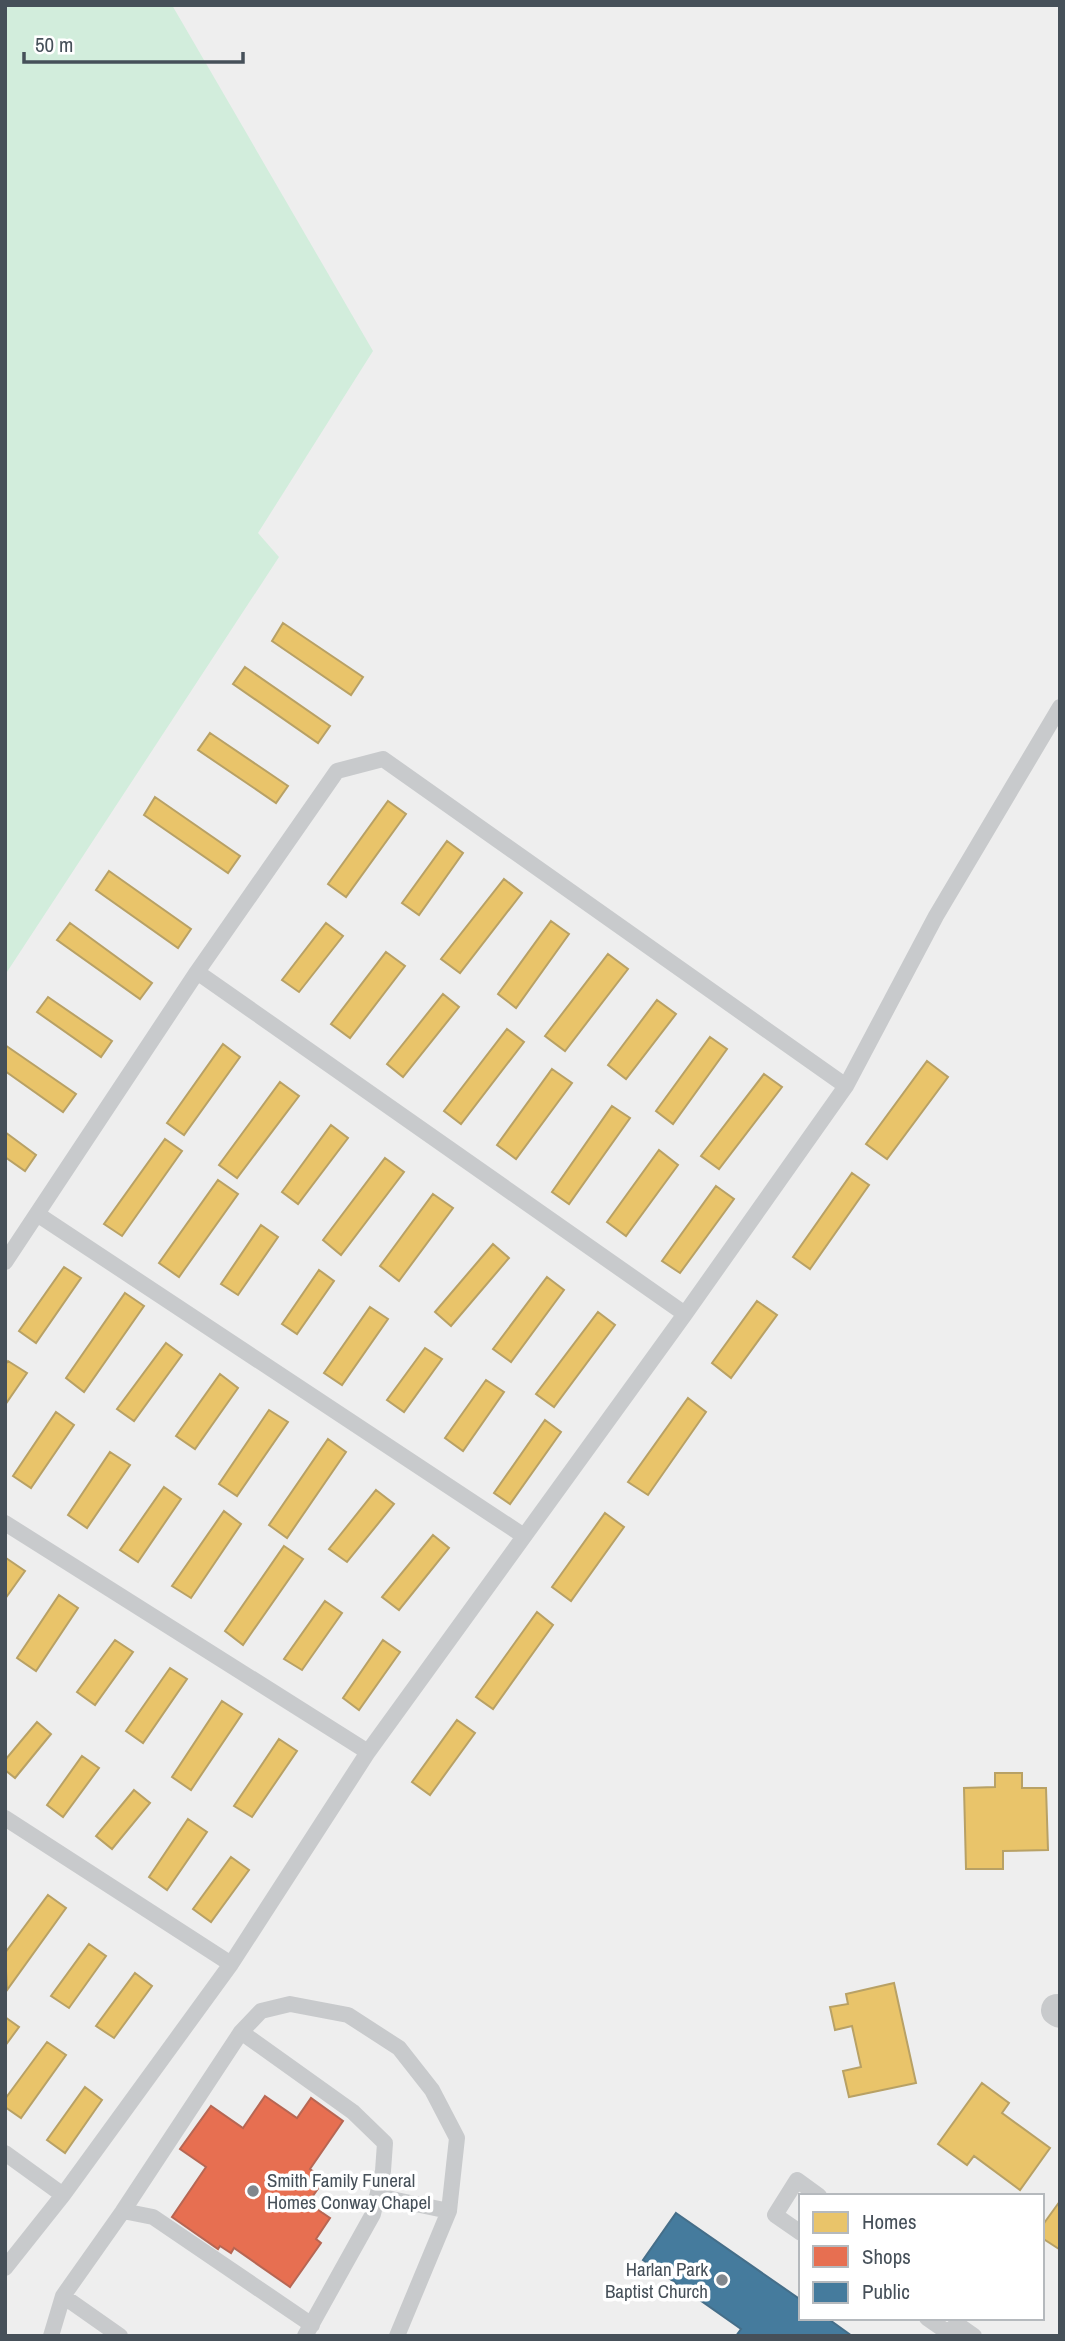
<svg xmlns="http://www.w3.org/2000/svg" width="1065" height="2341" font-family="'Archivo Narrow',sans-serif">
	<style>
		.green { fill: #d2eddc }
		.homes { fill: #e9c46a; stroke: #b8a165; stroke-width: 2 }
		.shops { fill: #e76f51; stroke: #b76653; stroke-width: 2 }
		.public { fill: #457b9d; stroke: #456e89; stroke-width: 2 }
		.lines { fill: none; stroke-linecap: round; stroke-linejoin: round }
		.lane { stroke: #c8cacc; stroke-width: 16 }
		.street { stroke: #c8cacc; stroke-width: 32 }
		.poi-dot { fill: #81878d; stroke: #fff; stroke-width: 2.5 }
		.labels { text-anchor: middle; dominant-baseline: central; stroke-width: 7; stroke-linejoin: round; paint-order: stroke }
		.poi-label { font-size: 19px; fill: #465059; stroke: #fff; text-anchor: start }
	</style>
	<rect width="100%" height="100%" fill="#eee"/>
	<path class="green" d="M 5,5 L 172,5 L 373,351 L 258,533 L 279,557 L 5,975 Z"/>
	<path class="homes" d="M 283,623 L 363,677 L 351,695 L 272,641 Z
		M 245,667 L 330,726 L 318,743 L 233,684 Z
		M 210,733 L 288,786 L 276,803 L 198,750 Z
		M 155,797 L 240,856 L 228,873 L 144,815 Z
		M 388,801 L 406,814 L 346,897 L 328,884 Z
		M 447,841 L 463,853 L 419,915 L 402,903 Z
		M 109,871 L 191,929 L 178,948 L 96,890 Z
		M 504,879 L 522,893 L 460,973 L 441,959 Z
		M 551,921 L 569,934 L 516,1008 L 498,994 Z
		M 70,923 L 152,983 L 140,999 L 57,940 Z
		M 326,923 L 343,936 L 299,992 L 282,980 Z
		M 386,952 L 405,966 L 350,1038 L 331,1024 Z
		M 608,954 L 628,969 L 565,1051 L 545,1036 Z
		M 443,994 L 459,1007 L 403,1077 L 387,1064 Z
		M 48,997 L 112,1041 L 101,1057 L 37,1012 Z
		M 657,1000 L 676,1014 L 626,1079 L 608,1065 Z
		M 507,1029 L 524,1042 L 461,1124 L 444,1111 Z
		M 710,1037 L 727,1049 L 673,1124 L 656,1111 Z
		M 223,1044 L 240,1057 L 184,1135 L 167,1123 Z
		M 5,1045 L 76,1094 L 63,1112 L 5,1071 Z
		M 927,1061 L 948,1077 L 887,1159 L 866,1144 Z
		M 552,1069 L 572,1083 L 516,1159 L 497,1145 Z
		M 764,1074 L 782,1087 L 719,1169 L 701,1156 Z
		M 280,1082 L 299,1096 L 237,1178 L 219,1165 Z
		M 612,1106 L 630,1118 L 569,1204 L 552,1192 Z
		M 331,1125 L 348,1138 L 298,1204 L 282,1192 Z
		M 5,1132 L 36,1155 L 25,1171 L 5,1157 Z
		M 165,1139 L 182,1151 L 122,1236 L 104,1224 Z
		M 659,1150 L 678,1165 L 626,1236 L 607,1222 Z
		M 385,1158 L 404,1172 L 341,1255 L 323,1240 Z
		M 852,1173 L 869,1185 L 810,1269 L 793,1257 Z
		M 218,1180 L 238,1194 L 179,1277 L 159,1263 Z
		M 716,1186 L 734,1199 L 680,1273 L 662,1261 Z
		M 433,1194 L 453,1208 L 399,1281 L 380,1266 Z
		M 261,1225 L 278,1237 L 238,1295 L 221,1284 Z
		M 493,1244 L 509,1258 L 451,1326 L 435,1312 Z
		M 64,1267 L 81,1278 L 36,1343 L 19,1331 Z
		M 319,1270 L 334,1281 L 297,1334 L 282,1324 Z
		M 547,1277 L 564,1290 L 511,1362 L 493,1349 Z
		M 125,1293 L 144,1306 L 84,1392 L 66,1378 Z
		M 757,1301 L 777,1315 L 731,1378 L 712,1363 Z
		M 370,1307 L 388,1319 L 342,1385 L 324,1373 Z
		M 598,1312 L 615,1325 L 554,1407 L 536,1394 Z
		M 166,1343 L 182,1355 L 134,1421 L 117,1409 Z
		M 425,1348 L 442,1359 L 404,1412 L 387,1400 Z
		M 8,1361 L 27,1373 L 5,1405 L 5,1365 Z
		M 220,1374 L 238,1388 L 195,1449 L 176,1436 Z
		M 486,1380 L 504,1392 L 463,1451 L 445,1438 Z
		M 688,1398 L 706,1412 L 648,1495 L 628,1482 Z
		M 269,1410 L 288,1422 L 237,1496 L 219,1484 Z
		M 56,1412 L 74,1425 L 31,1488 L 13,1476 Z
		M 545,1420 L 561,1432 L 510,1504 L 494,1493 Z
		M 328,1439 L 346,1452 L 287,1538 L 269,1525 Z
		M 110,1452 L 130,1465 L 87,1528 L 68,1515 Z
		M 164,1487 L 181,1499 L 138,1562 L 120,1550 Z
		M 376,1490 L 394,1504 L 347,1562 L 329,1549 Z
		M 224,1511 L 241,1524 L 191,1598 L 172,1586 Z
		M 605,1513 L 624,1527 L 571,1601 L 552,1587 Z
		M 433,1535 L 449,1548 L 399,1610 L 382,1597 Z
		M 284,1546 L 303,1559 L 243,1645 L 225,1631 Z
		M 6,1558 L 25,1571 L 5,1599 L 5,1559 Z
		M 59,1595 L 78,1608 L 36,1671 L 17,1658 Z
		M 325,1601 L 342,1613 L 302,1670 L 284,1659 Z
		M 537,1612 L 553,1625 L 493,1709 L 476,1697 Z
		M 115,1640 L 133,1652 L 95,1705 L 77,1692 Z
		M 383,1640 L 400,1652 L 359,1710 L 343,1698 Z
		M 170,1668 L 187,1679 L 143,1743 L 126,1731 Z
		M 222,1701 L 242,1714 L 191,1790 L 172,1777 Z
		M 457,1720 L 475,1733 L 430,1795 L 412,1782 Z
		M 37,1722 L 51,1734 L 15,1778 L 5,1770 L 5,1760 Z
		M 279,1739 L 297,1751 L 252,1817 L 234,1806 Z
		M 82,1756 L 99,1768 L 63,1817 L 47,1805 Z
		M 995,1773 L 1022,1773 L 1022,1788 L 1046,1788 L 1048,1850 L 1003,1851 L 1003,1869 L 966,1869 L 964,1788 L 995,1787 Z
		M 134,1790 L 150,1803 L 112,1849 L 96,1836 Z
		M 188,1819 L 207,1832 L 167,1890 L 149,1877 Z
		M 231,1857 L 249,1870 L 211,1922 L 193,1909 Z
		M 48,1895 L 66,1908 L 7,1990 L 5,1953 Z
		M 89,1944 L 106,1956 L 69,2008 L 51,1996 Z
		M 135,1973 L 152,1986 L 114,2038 L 96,2026 Z
		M 894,1983 L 916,2083 L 849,2097 L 843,2071 L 861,2067 L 852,2026 L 835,2030 L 830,2007 L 848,2004 L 846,1994 Z
		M 5,2017 L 19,2027 L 5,2046 Z
		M 47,2042 L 66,2055 L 21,2118 L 5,2107 L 5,2099 Z
		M 982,2083 L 1009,2103 L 1002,2113 L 1050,2148 L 1020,2190 L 974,2156 L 967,2165 L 938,2144 Z
		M 85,2087 L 102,2100 L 65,2153 L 47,2140 Z
		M 1060,2201 L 1060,2248 L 1059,2249 L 1042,2238 L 1042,2226 Z"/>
	<path class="shops" d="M 265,2096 L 297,2118 L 311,2098 L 343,2121 L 310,2169 L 324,2180 L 308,2203 L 330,2218 L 316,2239 L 321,2243 L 290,2287 L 234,2248 L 231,2253 L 220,2246 L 218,2249 L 172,2217 L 206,2167 L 180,2149 L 211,2106 L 243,2128 Z"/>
	<path class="public" d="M 676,2213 L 801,2300 L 801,2318 L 827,2318 L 852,2336 L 736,2336 L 741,2329 L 643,2260 Z"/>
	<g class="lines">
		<path class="lane" d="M 197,972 L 685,1314
			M 37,1214 L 524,1536
			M 5,1262 L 197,972 L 337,771 L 383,759 L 846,1086
			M 5,1523 L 368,1752
			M 5,1818 L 231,1964
			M 241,2032 L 353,2112 L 385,2143 L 383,2171 L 373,2214 L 305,2336
			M 5,2153 L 63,2195
			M 377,2196 L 449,2211
			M 123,2211 L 241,2032 L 261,2011 L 290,2004 L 348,2015 L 399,2048 L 432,2090 L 457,2138 L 449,2211 L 397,2336
			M 801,2233 L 775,2215 L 797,2180 L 819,2196
			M 5,2268 L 63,2195 L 231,1964 L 368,1752 L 685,1314 L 846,1086 L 936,916 L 1060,707
			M 63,2296 L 120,2336
			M 927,2318 L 947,2332
			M 51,2336 L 63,2296 L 123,2211 L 153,2217 L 312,2325
			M 945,2336 L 957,2324 L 974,2336"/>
		<path class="street" d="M 1057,2010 L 1060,2012"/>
	</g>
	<g class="poi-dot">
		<circle cx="253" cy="2191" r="7"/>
		<circle cx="722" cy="2280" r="7"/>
	</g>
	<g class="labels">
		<g class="poi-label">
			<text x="267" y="2180">Smith Family Funeral<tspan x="267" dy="22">Homes Conway Chapel</tspan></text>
			<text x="708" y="2269" text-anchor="end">Harlan Park<tspan x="708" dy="22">Baptist Church</tspan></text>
		</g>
	</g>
	<rect width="1065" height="2341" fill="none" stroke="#465059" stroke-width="14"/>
	<rect x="799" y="2194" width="245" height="126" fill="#ffffff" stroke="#b5b9bd" stroke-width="2"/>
	<rect x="813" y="2212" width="35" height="21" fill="#e9c46a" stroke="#b5b9bd" stroke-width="2"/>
	<text x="862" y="2229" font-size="21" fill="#465059">Homes</text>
	<rect x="813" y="2246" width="35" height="21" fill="#e76f51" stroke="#b5b9bd" stroke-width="2"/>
	<text x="862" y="2264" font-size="21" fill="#465059">Shops</text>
	<rect x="813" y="2282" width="35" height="21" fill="#457b9d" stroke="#b5b9bd" stroke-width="2"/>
	<text x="862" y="2299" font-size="21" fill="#465059">Public</text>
	<path d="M24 52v10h219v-10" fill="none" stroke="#465059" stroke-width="3.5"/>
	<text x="35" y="52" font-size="21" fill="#465059" stroke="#ffffff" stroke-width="5" paint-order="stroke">50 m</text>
</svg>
